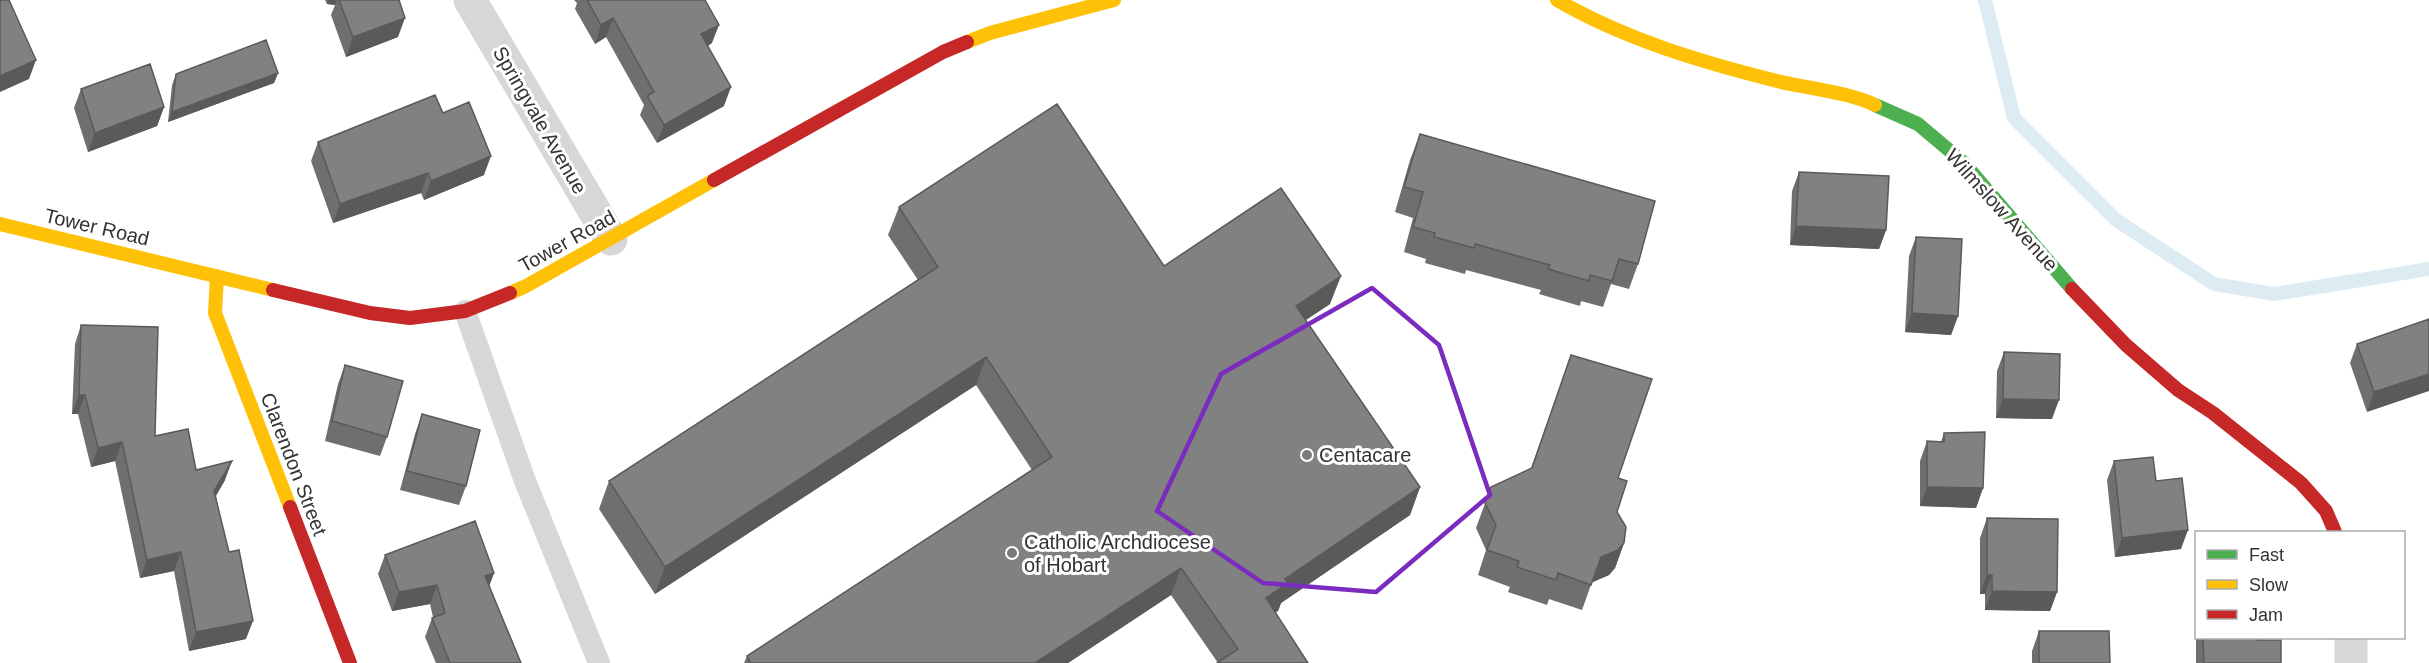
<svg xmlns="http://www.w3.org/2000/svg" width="2429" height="663" font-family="Helvetica,sans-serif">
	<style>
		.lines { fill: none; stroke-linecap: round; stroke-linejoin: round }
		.stream { stroke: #ddebf3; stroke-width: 14 }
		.lane { stroke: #d7d7d7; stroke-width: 22 }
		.street { stroke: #d7d7d7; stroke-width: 33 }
		.fast { stroke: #4caf50; stroke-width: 14 }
		.slow { stroke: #ffc107; stroke-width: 14 }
		.jam { stroke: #c62828; stroke-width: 14 }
		.wall { fill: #6f6f6f }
		.shaded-wall { fill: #5a5a5a }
		.building { fill: #818181; stroke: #5a5a5a; stroke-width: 1.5 }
		.marked { fill: none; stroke: #7b2cbf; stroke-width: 4.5; stroke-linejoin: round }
		.poi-dot { fill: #7a7a7a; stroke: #fff; stroke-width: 2 }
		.labels { text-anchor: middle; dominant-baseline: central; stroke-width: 6; stroke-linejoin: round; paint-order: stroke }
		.street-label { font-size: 20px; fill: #333; stroke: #fff }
		.poi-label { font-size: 20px; fill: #333; stroke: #fff; text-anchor: start }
	</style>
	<rect width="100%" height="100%" fill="#fff"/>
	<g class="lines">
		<path class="stream" d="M 1985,0 L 2014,118 L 2116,220 L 2214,284 L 2274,294 L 2429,269"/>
		<path class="lane" d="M 465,311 L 525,481 L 599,663"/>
		<path class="street" d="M 470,0 L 611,239
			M 2351,638 L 2351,663"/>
		<path class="fast" d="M 1875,105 L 1918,124 L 1963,162 L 2072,289"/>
		<path class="slow" d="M 1557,0 C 1624,39 1701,62 1777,81 C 1806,88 1848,92 1875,105
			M 967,42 L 990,33 L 1114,0
			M 0,224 L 273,290
			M 217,276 L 215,313 L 290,507
			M 510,293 L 526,286 L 714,180"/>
		<path class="jam" d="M 714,180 L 943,52 L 967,42
			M 2072,289 L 2126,345 L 2178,390 L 2213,413 L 2301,483 L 2326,511 L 2335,532
			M 273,290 L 370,313 L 410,318 L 465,311 L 510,293
			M 290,507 L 350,663"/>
	</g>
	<path class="wall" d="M 325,0 L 399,0 L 398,37 L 346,57 L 331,15 L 335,5 L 327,4 Z
		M 574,0 L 705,0 L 712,43 L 708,46 L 724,106 L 657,143 L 640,115 L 644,105 L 606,37 L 595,44 L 575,9 L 577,3 Z
		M 278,73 L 274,83 L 168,122 L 172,85 L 176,74 Z
		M 81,89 L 164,107 L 157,126 L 88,152 L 74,108 Z
		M 443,113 L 484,175 L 424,200 L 421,193 L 333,223 L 311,161 L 318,142 Z
		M 1420,134 L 1638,264 L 1629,289 L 1611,284 L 1603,307 L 1581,301 L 1580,306 L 1539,294 L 1541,290 L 1466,270 L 1465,274 L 1425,263 L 1426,259 L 1404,252 L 1413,218 L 1395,212 L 1410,160 Z
		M 1799,172 L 1886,230 L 1879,249 L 1790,245 L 1792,191 Z
		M 899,207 L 1164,266 L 1330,304 L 1306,320 L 1420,487 L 1410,515 L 1281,603 L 1278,611 L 1275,612 L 1308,663 L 1218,663 L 1171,595 L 1068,663 L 744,663 L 747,656 L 1032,470 L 976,385 L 655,594 L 599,509 L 609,481 L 918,280 L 888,235 Z
		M 1916,237 L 1958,316 L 1951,335 L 1905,332 L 1909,256 Z
		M 2429,319 L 2367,412 L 2350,363 L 2357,344 Z
		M 81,325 L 155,436 L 196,470 L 225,480 L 216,496 L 246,639 L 189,651 L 174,571 L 140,578 L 115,461 L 91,467 L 78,414 L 72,414 L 75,344 Z
		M 2004,352 L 2052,419 L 1996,418 L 1997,371 Z
		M 1571,355 L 1618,478 L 1617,512 L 1624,543 L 1615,568 L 1609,575 L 1592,582 L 1582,610 L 1549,599 L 1547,605 L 1508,592 L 1510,587 L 1478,575 L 1486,550 L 1476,528 L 1491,487 L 1531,468 Z
		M 345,365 L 387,437 L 380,456 L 325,441 L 338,384 Z
		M 422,414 L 466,486 L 459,505 L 400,490 L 415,434 Z
		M 1944,433 L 1983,488 L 1976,508 L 1920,506 L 1920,461 L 1927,441 L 1941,442 Z
		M 2114,461 L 2156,481 L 2181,549 L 2115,557 L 2107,480 Z
		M 1987,518 L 2057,592 L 2050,611 L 1985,610 L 1985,594 L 1980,594 L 1980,538 Z
		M 385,555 L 494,573 L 489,586 L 521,663 L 436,663 L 425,637 L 432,618 L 433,617 L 430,604 L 392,611 L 378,574 Z
		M 2039,631 L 2110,663 L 2032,663 L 2032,651 Z
		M 2196,631 L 2196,638 L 2257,638 L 2257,640 L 2281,663 L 2196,663 Z"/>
	<path class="shaded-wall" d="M 328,0 L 337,0 L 335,5 L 327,4 Z
		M 405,18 L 398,37 L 346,57 L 353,37 Z
		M 613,18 L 606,37 L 595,44 L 601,25 Z
		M 719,25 L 712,43 L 694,53 L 701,34 Z
		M 36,60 L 29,79 L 0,92 L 0,76 Z
		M 278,73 L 274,83 L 168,122 L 172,112 Z
		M 731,87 L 724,106 L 657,143 L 664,125 Z
		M 164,107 L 157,126 L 88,152 L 95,133 Z
		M 491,156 L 484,175 L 424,200 L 431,181 Z
		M 428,173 L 421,193 L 333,223 L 340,204 Z
		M 1796,226 L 1886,230 L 1879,249 L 1790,245 Z
		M 1341,276 L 1330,304 L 1286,333 L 1296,306 Z
		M 1912,313 L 1958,316 L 1951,335 L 1905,332 Z
		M 986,357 L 976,385 L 655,594 L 665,567 Z
		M 2429,374 L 2429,391 L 2367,412 L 2374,392 Z
		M 79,395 L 85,395 L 78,414 L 72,414 Z
		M 2003,399 L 2059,400 L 2052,419 L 1996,418 Z
		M 122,442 L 115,461 L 91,467 L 98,448 Z
		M 232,461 L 225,480 L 208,509 L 214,491 Z
		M 1420,487 L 1410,515 L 1281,603 L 1278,611 L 1256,626 L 1266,598 L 1285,579 Z
		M 1927,487 L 1983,488 L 1976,508 L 1920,506 Z
		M 2188,530 L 2181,549 L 2115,557 L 2122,538 Z
		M 1624,543 L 1615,568 L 1609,575 L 1591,583 L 1601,557 Z
		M 181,552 L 174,571 L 140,578 L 147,560 Z
		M 1181,568 L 1171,595 L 1068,663 L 1035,663 Z
		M 494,573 L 487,592 L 485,576 Z
		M 1987,575 L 1992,575 L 1985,594 L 1980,594 Z
		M 437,585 L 430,604 L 392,611 L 399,592 Z
		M 1992,591 L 2057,592 L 2050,611 L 1985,610 Z
		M 253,621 L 246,639 L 189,651 L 196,632 Z"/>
	<path class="building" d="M 0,0 L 9,0 L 36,60 L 0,76 Z
		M 339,0 L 399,0 L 405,18 L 353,37 Z
		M 587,0 L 705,0 L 719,25 L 701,34 L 731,87 L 664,125 L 647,96 L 654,92 L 613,18 L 601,25 Z
		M 266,40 L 278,73 L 172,112 L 176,74 Z
		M 150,64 L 164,107 L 95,133 L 81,89 Z
		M 435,95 L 443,113 L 469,102 L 491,156 L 431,181 L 428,173 L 340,204 L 318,142 Z
		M 1057,104 L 1164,266 L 1281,188 L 1341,276 L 1296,306 L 1420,487 L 1285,579 L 1288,583 L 1266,598 L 1308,663 L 1217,663 L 1238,649 L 1181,568 L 1035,663 L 751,663 L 747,656 L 1052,457 L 986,357 L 665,567 L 609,481 L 938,267 L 899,207 Z
		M 1420,134 L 1655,201 L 1638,264 L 1619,259 L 1612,281 L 1590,275 L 1589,281 L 1548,269 L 1550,265 L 1475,244 L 1474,248 L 1434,237 L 1435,233 L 1413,227 L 1423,192 L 1404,187 Z
		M 1799,172 L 1889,176 L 1886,230 L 1796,226 Z
		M 1916,237 L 1962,239 L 1958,316 L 1912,313 Z
		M 2429,319 L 2429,374 L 2374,392 L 2357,344 Z
		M 81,325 L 158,327 L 155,436 L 188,429 L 196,470 L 232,461 L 214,491 L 229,552 L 239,550 L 253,621 L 196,632 L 181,552 L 147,560 L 122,442 L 98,448 L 85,395 L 79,395 Z
		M 2004,352 L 2060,354 L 2059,400 L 2003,399 Z
		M 1571,355 L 1652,379 L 1618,478 L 1627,481 L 1617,512 L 1626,527 L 1624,543 L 1618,550 L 1601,557 L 1591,585 L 1558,573 L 1556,580 L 1517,567 L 1519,561 L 1487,550 L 1496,525 L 1485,503 L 1491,487 L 1532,468 Z
		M 345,365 L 403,381 L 387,437 L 332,421 Z
		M 422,414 L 480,430 L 466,486 L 407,471 Z
		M 1985,432 L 1983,488 L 1927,487 L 1927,441 L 1944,442 L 1944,433 Z
		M 2153,457 L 2156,481 L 2182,478 L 2188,530 L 2122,538 L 2114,461 Z
		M 1987,518 L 2058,519 L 2057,592 L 1992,591 L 1992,575 L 1987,575 Z
		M 475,521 L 494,573 L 485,576 L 521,663 L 450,663 L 432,618 L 445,613 L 437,585 L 399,592 L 385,555 Z
		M 2039,631 L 2109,631 L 2110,663 L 2039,663 Z
		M 2203,638 L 2257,638 L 2257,640 L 2281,640 L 2281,663 L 2204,663 Z"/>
	<path class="marked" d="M 1372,288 L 1439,345 L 1490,495 L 1376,592 L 1263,583 L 1157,511 L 1221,374 Z"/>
	<g class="poi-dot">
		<circle cx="1307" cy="455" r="6"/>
		<circle cx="1012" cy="553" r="6"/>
	</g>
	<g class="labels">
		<g class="street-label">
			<text transform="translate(540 120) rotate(60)">Springvale Avenue</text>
			<text transform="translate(2002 210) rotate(48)">Wilmslow Avenue</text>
			<text transform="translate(97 227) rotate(13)">Tower Road</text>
			<text transform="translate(567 241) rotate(-29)">Tower Road</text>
			<text transform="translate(294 464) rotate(69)">Clarendon Street</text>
		</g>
		<g class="poi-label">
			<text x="1319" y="455">Centacare</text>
			<text x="1024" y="542">Catholic Archdiocese<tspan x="1024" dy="23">of Hobart</tspan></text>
		</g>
	</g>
	<rect x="2195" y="531" width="210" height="108" fill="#ffffff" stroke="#adadad" stroke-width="1.5"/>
	<rect x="2207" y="550" width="30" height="9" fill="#4caf50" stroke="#adadad" stroke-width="1.5"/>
	<text x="2249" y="561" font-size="18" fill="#333333">Fast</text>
	<rect x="2207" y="580" width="30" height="9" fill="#ffc107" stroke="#adadad" stroke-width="1.5"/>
	<text x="2249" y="591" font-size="18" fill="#333333">Slow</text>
	<rect x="2207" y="610" width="30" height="9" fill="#c62828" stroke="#adadad" stroke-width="1.5"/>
	<text x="2249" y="621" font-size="18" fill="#333333">Jam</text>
</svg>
